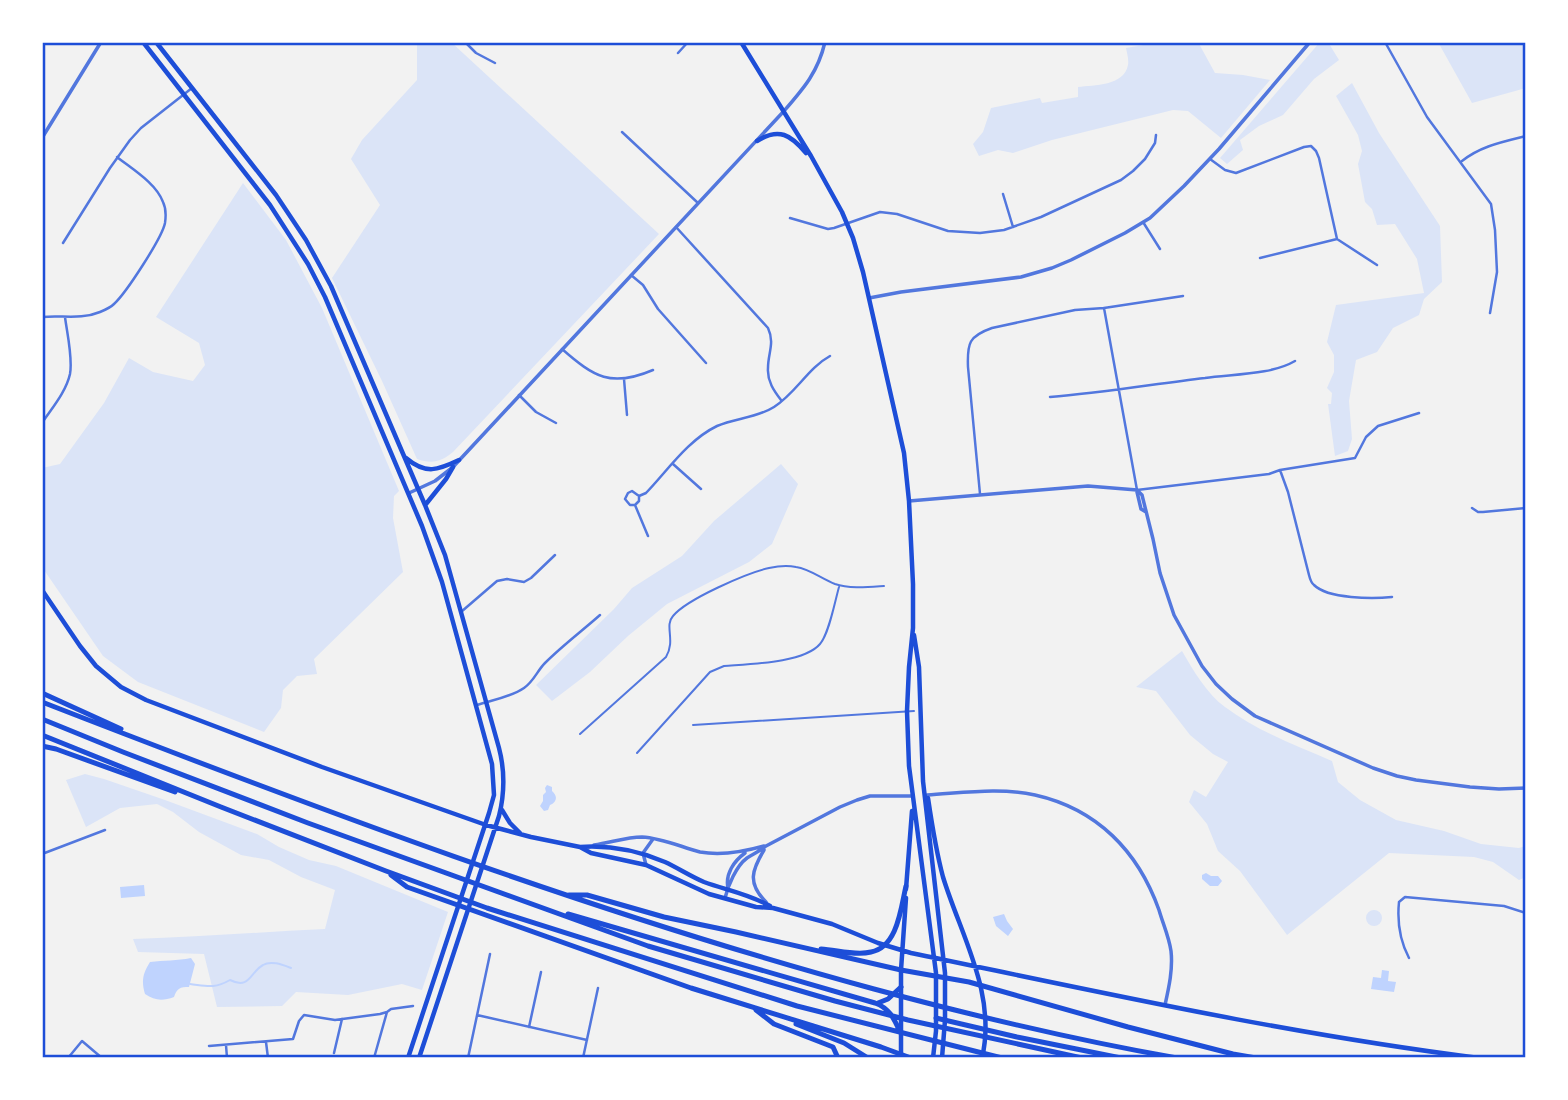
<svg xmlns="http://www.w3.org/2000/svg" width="1568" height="1100" font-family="Arial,sans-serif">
<rect width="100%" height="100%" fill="#f2f2f2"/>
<path fill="#dbe4f7" d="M415 42H451L659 234 453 452C441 462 432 464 417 459L382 381 332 278 380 205 351 159 362 140 417 80V44Z
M1161 42H1198L1215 73 1243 75 1270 80 1221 138 1188 111 1173 110 1052 140 1013 153 998 150 979 156 973 144 983 132 991 108 1040 98 1042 103 1078 97V87C1094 85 1124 86 1128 65 1129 60 1127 53 1126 48Z
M1320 42H1328L1339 60 1314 79 1283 115 1259 126 1240 140 1243 150 1227 164 1220 158Z
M1438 42H1526V88L1472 103Z
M1352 83 1379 133 1440 226 1442 282 1424 299 1419 315 1393 328 1377 352 1356 360 1349 401 1352 439 1348 451 1335 456 1328 404H1331L1332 393 1327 388 1334 372V355L1327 342 1336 305 1424 293 1417 259 1395 224 1377 225 1372 209 1365 202 1358 164 1362 151 1358 135 1336 96Z
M243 183 286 240 322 308 399 491 394 496 393 518 403 572 314 659 317 674 297 676 283 690 281 708 264 732 138 682 103 656 42 567V468L60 464 104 403 129 358 153 372 193 381 205 365 199 343 156 317Z
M781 464 798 484 772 544 749 562 667 604 628 636 590 672 552 701 536 685 614 609 632 588 682 556 714 521Z
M1182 651C1193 670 1207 694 1225 707 1257 731 1295 745 1332 761L1338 782 1360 800 1396 820 1444 831 1481 844 1519 848 1526 846V877L1519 880 1493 862 1474 857 1389 853 1287 935 1240 871 1218 851 1207 824 1189 802 1194 790 1206 797 1228 762 1213 754 1190 735 1156 691 1136 687Z
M85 774 104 779 165 800 257 834 279 847 309 860 336 866 448 912 422 990 402 984 348 995 296 992 282 1006 217 1007 204 954 138 952 133 939C197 937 261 932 325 929L335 890 301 877 269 860 241 855 199 832 173 812 157 804 120 808 86 827 66 780Z
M1366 918a8 8 0 1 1 16 0a8 8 0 1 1-16 0Z"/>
<path fill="#bfd3fe" d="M547 785 552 787V791C558 796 557 802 550 805L548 810 544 811 540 806 543 801V795L546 792 545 788Z
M1206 873 1211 876H1218L1222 881 1218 886H1210L1202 879V875Z
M144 885 145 896 121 898 120 887Z
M1004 914 1007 921 1013 929 1008 936 996 926 993 917Z
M191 958 195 964 189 987C180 987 177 988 174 997 163 1001 155 1001 145 994 141 981 143 973 150 962 164 960 177 961 191 958Z
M1382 970 1389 971 1388 981 1396 982 1394 992 1371 989 1373 977 1381 978Z"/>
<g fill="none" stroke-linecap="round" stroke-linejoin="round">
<path stroke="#bfd3fe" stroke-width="2" d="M190 984C207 986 214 989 230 980 250 990 250 972 263 965 271 960 283 965 291 968"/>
<path stroke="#5277de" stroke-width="2" d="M693 725 914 711
M580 734 666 657C676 640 664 626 673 616 687 599 747 573 769 568 778 566 787 565 796 567 810 569 822 579 835 584 849 589 869 587 884 586
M637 753 710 672 724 666C749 664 804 663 820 644 829 634 835 601 839 587"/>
<path stroke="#5277de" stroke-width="2.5" d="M465 42 476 53 495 63
M1385 42 1427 117 1491 204 1495 230 1497 272 1490 313
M678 53 688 42
M622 132 698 203
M1210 159 1225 170 1236 173 1304 147 1311 146 1316 151 1319 158 1337 239 1377 265
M1462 161C1481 146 1502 142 1526 136
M1003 194 1013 227
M790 218 828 229 834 228 880 212 897 214 948 231 980 233 1004 230 1041 217 1121 180 1133 171 1145 159 1155 143 1156 135
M1143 222 1160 249
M676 227 768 328C775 343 768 353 768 368 767 381 774 391 781 400
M63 243 110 168 130 140 141 128 192 88
M1260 258 1337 239
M631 275 643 285 658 309 706 363
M1104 308 1137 490 1269 474 1280 470 1355 458 1366 437 1378 426 1419 413
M42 317C62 315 81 320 100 312 105 310 110 308 114 304 126 293 162 238 165 223 166 216 166 208 163 202 156 183 132 169 117 157
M562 349C594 377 611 388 653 370
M624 379 627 415
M519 395 536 412 556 423
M1050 397C1102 393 1154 384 1205 378 1233 374 1271 375 1295 361
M42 423C52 408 66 392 70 374 73 358 67 333 65 317
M673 464 701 489
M1280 470 1288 492 1309 575C1310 579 1311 583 1314 585 1328 599 1373 599 1392 597
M980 494 968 367C967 343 969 336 992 328L1075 310 1104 308 1183 296
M639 496V501L635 505H630L625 499 628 493 632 491 639 496 646 493C668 470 688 440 717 426 735 418 757 418 774 407 796 393 808 368 830 356
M635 505 648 536
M1472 508 1478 512H1483L1526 508
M461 612 497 581 507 579 524 582 531 578 555 555
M477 705C492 700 511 697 524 688 534 681 537 671 545 663 563 645 582 631 600 615
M42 854 105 830
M1409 958C1400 941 1397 922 1399 902L1405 897 1504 906 1526 913
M477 1015 587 1040
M529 1027 541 972
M266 1042 268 1058
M226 1045 227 1058
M209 1046 293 1039 299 1021 304 1015 335 1020 380 1014 387 1012 391 1009 413 1006
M334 1053 342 1019
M68 1058 82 1041 102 1058
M374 1058 387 1012
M468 1058 490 954
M583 1058 598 988
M1525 1058 1526 1054"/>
<path stroke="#5277de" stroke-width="3.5" d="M42 138 101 42
M869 298 901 292 1021 277 1052 268 1071 260 1125 233 1150 218 1184 186 1219 149 1310 42
M1137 490 1142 495 1153 539 1160 573 1174 615 1202 666 1216 684 1232 699 1255 716 1373 768 1397 776 1416 780 1470 787 1499 789 1526 788
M1137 492 1141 509 1146 512
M409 493 435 481 453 467 784 111C804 88 818 72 825 42
M909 501 1088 486 1137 490
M927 795C962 793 1000 787 1035 795 1097 809 1138 851 1159 910 1163 924 1169 937 1171 951 1173 969 1169 987 1165 1005
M594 845C610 843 626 837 642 837 662 838 681 847 700 852 722 856 743 852 764 846
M764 850C752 870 747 883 766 902
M646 865 643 853 653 839
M728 888C725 874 734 861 745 853
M725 898C728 886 736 866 747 858 753 854 760 851 766 846L840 807 857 800 870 796H913"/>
<path stroke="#1d4ed8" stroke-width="4.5" d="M143 42 270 205 308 264 325 297 422 526 442 582 492 764 494 795 489 813 408 1058
M156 42 276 195 306 240 331 286 425 505 445 555 499 748C505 771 505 792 499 816L419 1058
M741 42 811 156 842 212 853 238 863 272 904 453 909 501 913 584V628L909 667 907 711 909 766 936 973V1031L933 1058
M757 141C779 127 791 135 806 153
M406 458C426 475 438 470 459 460
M426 504 446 479 453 467
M42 590 80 646 96 666 121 687 146 700 322 767 486 825 531 837 580 847 591 853 646 865 709 894 756 907 773 908 832 924 878 943 911 953C1100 992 1288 1034 1479 1058
M914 635 919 667 923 781 945 973V1020L942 1058
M928 798C932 825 936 851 943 877 961 936 997 994 982 1058
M502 810 510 823 520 833
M580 847C609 845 639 851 665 862 678 868 690 876 704 882 726 890 749 894 770 906
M906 889 912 811
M901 1058V970L906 898"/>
<path stroke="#1d4ed8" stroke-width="5" d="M42 693 121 729
M42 702C315 808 590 912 874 989 974 1016 1075 1040 1177 1058
M42 719 123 752 308 823 648 946 835 1001 908 1020 1082 1058
M42 735 221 807 386 871 487 908 797 1006 1002 1058
M42 746 56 749 175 792
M391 875 407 887 691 988 881 1047 911 1058
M569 895H587L664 917 736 932 901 970 969 982 1128 1027 1233 1054 1256 1058
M568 914 875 1003C889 1008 894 1018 900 1032
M821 949C837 950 856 956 871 952 898 947 901 907 906 886
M878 1003 888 999 901 987
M756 1010 774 1024 833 1047 838 1058
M936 1018 1017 1037 1121 1058
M796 1024 844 1043 868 1058"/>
</g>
<rect width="1568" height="1100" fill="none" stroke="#ffffff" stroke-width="88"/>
<rect x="44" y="44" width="1480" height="1012" fill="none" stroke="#1d4ed8" stroke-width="2.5"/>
</svg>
